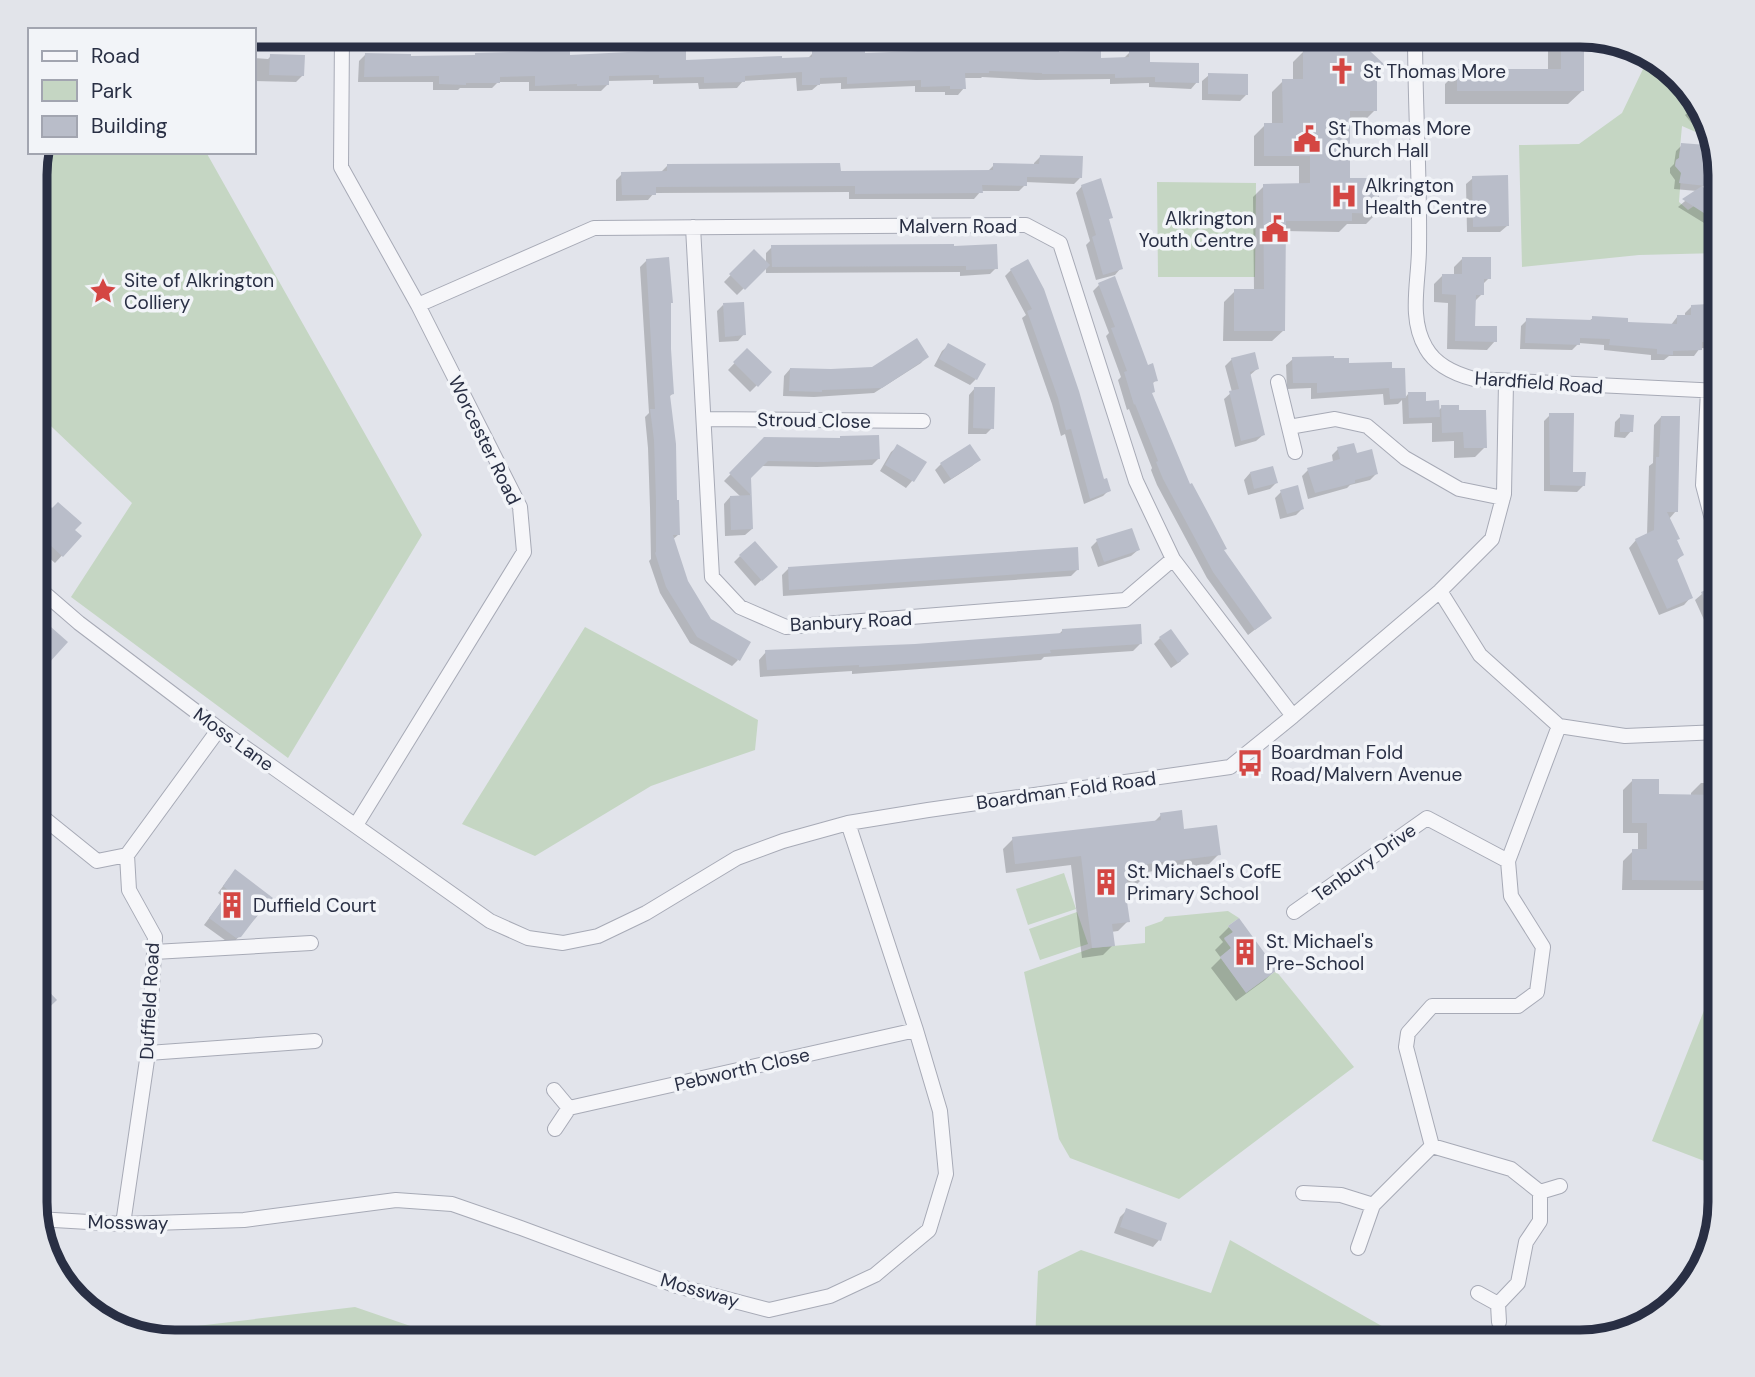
<svg xmlns="http://www.w3.org/2000/svg" width="1755" height="1377" font-family="'DM Sans',sans-serif">
<rect width="100%" height="100%" fill="#e2e4eb"/>
<path fill="#c5d6c3" d="M1643 52 1672 70 1697 102 1691 108 1710 131 1705 136 1682 126 1679 158 1676 160 1675 166 1686 170 1681 175 1679 202 1688 210 1694 206 1710 216 1708 224 1715 225 1720 220V253L1639 255 1522 267 1519 145 1579 144 1622 113 1643 69Z
M39 152H206L422 535 288 758 71 597 132 503 35 411V166Z
M1157 182 1256 183 1255 277H1158Z
M585 627 758 720 755 750 679 776 651 786 535 856 462 824Z
M1064 873 1076 909 1028 925 1016 889Z
M1228 911 1239 918 1228 926 1233 932 1224 939 1231 948 1220 957 1246 992 1276 971 1354 1067 1179 1199 1070 1158 1059 1139 1024 972 1092 948 1145 943V927L1162 921 1165 917Z
M1077 912 1088 944 1040 960 1029 929Z
M1709 998 1720 1002V1167L1652 1141Z
M1230 1240 1410 1342H1035L1038 1271 1081 1250 1211 1293Z
M355 1307 457 1342H178L180 1328Z"/>
<path fill="#0003" d="M1548 35H1582V91L1568 104H1445V84L1458 71H1548Z
M1304 51 1375 76V110L1364 121H1348V179L1377 213 1366 224H1347L1339 232 1284 231V330L1272 341H1223L1224 302 1235 291H1254L1253 197 1264 186 1299 185V166H1254V136L1265 125H1272V92L1283 81H1293V62Z
M1130 52 1148 64 1197 82 1191 89 1149 87V83L1110 84V79L1036 80 982 77 981 78H964V88L958 95H945V92H915V86L841 89V83L819 84 812 90 797 91 796 78 743 81 737 88 699 89 698 83 653 84V80L608 81V84L601 91H529V82H498L492 88H460L458 90H433V82H358L359 61 365 55 409 58 569 57 684 62 807 59 813 53 863 55 1058 54 1099 60 1123 59Z
M271 56 303 75 296 82 254 81V58L268 59Z
M1209 75 1246 95 1240 101 1202 100V81Z
M1698 104 1706 114 1710 131 1703 137 1685 115Z
M1682 145 1704 185 1701 188 1720 204V221L1715 220 1709 226 1678 207 1697 191 1674 189 1675 180 1670 173V168L1674 164 1676 151Z
M1040 157 1080 178 1074 184 1025 182V185L1019 191H981L974 199H849V192L654 193 648 200 616 201V180L622 174 661 172 667 166 839 173 987 172 994 165 1034 166V163Z
M1473 178 1507 226 1500 232H1467L1466 184Z
M1082 186 1111 217 1107 221 1121 268 1115 275 1096 280 1086 245 1090 241 1076 193Z
M772 247 952 248 996 268 990 274 960 276V272L766 273V266L737 295 724 282 754 251 766 263V253Z
M1463 258 1489 278 1482 285V294L1474 302V328L1495 341 1487 350 1447 349 1448 303 1434 302V284L1443 275 1454 276V267Z
M647 260 669 349 672 394 669 397 678 535 672 540 687 582 710 621 738 660 732 666 690 643 660 593 649 561 651 559 650 508 648 448 645 417 649 413 640 267Z
M1027 262 1103 481 1109 490 1103 496 1084 504 1065 434 1061 436 1052 404 1022 318 1026 315 1005 276 1011 270Z
M1099 285 1156 380 1151 385V394L1189 487 1223 551 1270 618 1248 635 1207 578 1157 485 1151 470 1152 468 1129 409 1127 410 1118 380 1121 377 1106 336 1109 333 1093 291Z
M723 305 744 334 738 341 719 342 717 311Z
M1692 306 1708 314H1720V349L1700 348 1694 356H1669L1664 360H1651V355L1604 350V345L1579 343 1572 350 1520 349 1521 326 1527 320 1589 321 1593 318 1626 323 1671 325 1677 317H1685V313Z
M949 345 976 379 970 385 934 366 942 351Z
M747 350 770 372 750 392 728 370Z
M927 356 921 363 874 393 814 397 783 396 784 376 790 369H873Z
M1232 359 1257 369 1249 376 1263 435 1256 441 1235 447 1224 399 1232 392 1225 366Z
M1293 359 1347 365 1390 364 1405 398 1408 394 1438 411 1442 407 1457 412 1485 447 1475 457 1454 458V441L1432 442V423L1403 424 1402 400 1398 404 1384 405 1383 394 1311 399V388L1287 389 1286 365Z
M975 388 992 428 986 434H968L969 395Z
M1550 415 1571 473 1584 485 1577 492 1544 491V421Z
M1621 416 1631 431 1625 438 1614 437 1615 422Z
M1661 417 1676 511 1669 519 1682 555 1676 561 1691 597 1684 605 1659 615 1629 548 1636 540 1647 535 1649 466 1653 463 1654 425Z
M765 439 879 458 872 465 817 467 760 466 750 477 752 529 745 535 725 536 724 504 730 497H741L724 481Z
M898 446 924 462 912 481 906 488 880 471 891 452Z
M1338 449 1356 455 1376 474 1370 480 1350 485 1347 488 1308 499 1302 476 1308 470 1333 462 1332 455Z
M978 460 972 466 944 484 935 470 941 464Z
M1250 473 1276 483 1270 489 1248 495 1244 480Z
M1281 492 1302 509 1296 515 1280 519 1275 498Z
M35 505 80 536 55 563 35 546Z
M1097 541 1138 550 1131 556 1098 567 1091 547Z
M740 556 769 573 755 586 734 562Z
M788 569H1078L1071 576 783 596 782 575Z
M1717 587 1720 616 1705 622 1695 600 1702 594Z
M35 613 65 642 41 669 35 664Z
M1062 631 1140 644 1133 651 1044 657 1041 660 852 674V671L760 677 759 660 766 652 915 645 1059 634Z
M1160 638 1181 661 1171 668 1154 644Z
M1633 780 1657 796H1691V793L1701 783H1720V833H1711V854H1720V890H1622L1623 861 1633 851H1638V833H1623V790Z
M1161 815 1219 854 1209 864 1147 872V874L1137 884 1126 885 1124 890 1128 921 1118 931 1111 932 1113 945 1103 955 1082 958 1071 865 1006 873 1003 849 1013 839 1153 823Z
M229 878 261 912 233 943H229L204 925 224 898 218 893Z
M1229 927 1275 970 1265 980 1236 1001 1211 968 1221 958 1215 950 1223 942 1219 937Z
M1127 1210 1159 1240 1153 1247 1114 1233 1120 1217Z"/>
<path fill="#b9bdc9" d="M1561 35 1584 36V91H1457V69H1561Z
M1356 38 1386 66 1377 76V111H1350V178H1379V214L1352 213V221H1286L1285 331H1234V289H1264L1263 184 1310 183V156H1264V123H1283L1282 79H1303V49H1345Z
M686 49V60L782 56V58L812 57V51L865 50V53L944 50V51L1059 49V52L1101 51V58L1129 57V50H1150V62L1199 63V83L1155 82V77L1115 78V74H1042V73L989 71V73H965L966 89H950V86L921 87V80L847 84V77L820 78V85H802V72L745 76V82L704 83V77L659 78V75L609 76V85L577 86V84L535 86V76L500 77V83H466V85L439 84V76L364 77 365 53 411 54V56L475 55V53L570 50V55Z
M270 54 305 55 304 76 269 75Z
M1208 73 1248 74V95L1208 94Z
M1681 143 1707 145 1706 186 1679 183 1681 173 1675 166 1676 160 1679 158Z
M1040 155 1083 156 1082 178 1027 177V186L982 185 983 193 855 194V186L656 187V195H622L621 172 667 171V164L840 163 841 171 993 170V163L1039 164Z
M1508 175 1509 226 1473 227 1472 176Z
M1101 178 1113 218 1109 219 1123 269 1103 275 1092 237 1096 235 1081 185Z
M1702 186 1717 201 1707 215 1682 199Z
M954 244V246L997 244 998 269 966 270V266L772 267 771 245Z
M754 249 770 265 745 290 729 274Z
M669 257 673 303H671V349L674 394 670 395 676 444 677 500H679L680 535H673L688 581 711 619 751 642 740 661 697 637 666 587 655 553 656 552V501L654 440 650 409H655L646 259Z
M1462 257H1491V279H1484V295H1476L1475 326H1497V342L1455 341 1456 295 1442 294V274H1462Z
M1028 259 1044 289 1079 391 1104 479 1107 478 1111 491 1090 499 1071 429 1066 430 1058 398 1027 311 1032 309 1010 269Z
M1115 276 1148 365 1153 363 1158 381 1153 382 1155 392 1152 393 1190 484 1192 483 1207 511 1227 549 1224 550 1272 618 1255 630 1213 572 1163 479 1156 462 1158 461 1135 404 1134 405 1124 372 1127 371 1111 328 1115 327 1098 283Z
M744 302 746 335 725 337 723 303Z
M1709 304 1710 312H1720V343L1702 342V350L1673 351V355L1657 354V349L1609 345 1610 339 1580 338V345L1525 343 1526 318 1592 320V316L1628 318V322L1677 324V315H1691V305Z
M917 338 929 357 882 388 822 390V392L789 391 790 368 831 369 872 367Z
M948 343 986 364 977 380 939 359Z
M747 348 772 372 758 387 733 362Z
M1255 352 1259 369 1250 372 1265 435 1241 441 1229 391 1239 389 1231 358Z
M1334 356V358H1349V363L1392 362V368H1405L1406 398 1390 399 1389 388 1317 393V383H1293L1292 357Z
M974 387H995L994 429 973 428Z
M1408 392H1426V401L1439 400 1440 417 1409 418Z
M1441 405H1459V410H1486L1487 448H1464L1463 432 1442 433Z
M1549 413H1574L1573 472H1586L1585 486 1550 485Z
M1620 414 1634 415 1633 432H1620Z
M1661 416H1680L1678 512H1667L1680 539 1677 540 1684 555 1677 559 1693 598 1667 609 1635 539 1654 530 1656 457H1659Z
M879 435 880 459 824 462 768 461 751 478 753 529 731 530 730 496 751 495 729 473 764 437 840 438V436Z
M1354 443 1357 453 1372 449 1378 474 1355 480V483L1315 493 1307 468 1340 459 1337 447Z
M897 444 927 462 914 482 885 465Z
M970 444 981 460 951 479 940 463Z
M1273 466 1278 483 1254 489 1250 472Z
M1298 485 1304 509 1287 514 1280 490Z
M35 502 43 509 47 504 52 508 58 502 82 523 75 530 82 536 63 557 35 531Z
M1132 528 1140 550 1104 562 1096 539Z
M755 541 778 567 762 581 739 555Z
M1078 547 1079 570 789 590 788 567Z
M1720 584V638L1701 592Z
M35 613 68 642 48 664 39 656H35Z
M1141 624 1142 644 1050 650 1051 653 965 660 859 667V665L767 670 765 650 915 644 1062 633V629Z
M1171 629 1189 654 1178 663 1159 637Z
M1632 779H1659V794L1720 795V824H1713V852H1720V881L1632 880V849H1647V823H1632Z
M1182 810 1184 829 1217 825 1221 855 1147 864 1149 874 1127 877 1128 888H1125L1130 922 1112 924 1115 946 1092 948 1081 856 1015 864 1012 837 1161 820 1160 813Z
M235 869 273 898 262 913 260 912 241 937 236 938 209 918 229 891 223 886Z
M1239 918 1277 970 1246 993 1220 957 1231 948 1224 938 1233 932 1228 926Z
M35 977 57 1000 35 1021Z
M1126 1208 1167 1223 1161 1241 1120 1227Z"/>
<g fill="none" stroke-linecap="round" stroke-linejoin="round">
<defs>
<path id="street" d="M342 35 341 167 418 305 520 507 524 552 356 825
M1415 35C1415 106 1420 177 1419 248 1419 281 1408 318 1426 348 1436 366 1455 374 1474 379L1720 391
M693 227 712 577 740 607 786 627 1125 600 1173 559
M418 305 594 228 1026 225 1060 243 1136 481 1173 559 1293 716
M1278 382 1295 452
M1708 391 1703 485 1718 542
M705 419 923 421
M1289 427 1335 419 1367 426 1405 458 1459 489 1503 498
M35 585 79 623 219 729 490 921 528 938 563 943 598 936 646 913 737 858 783 841 848 823 928 810 1230 767 1293 716 1440 591 1492 539 1504 494 1506 382
M1440 591 1480 655 1559 726 1625 736 1720 732
M35 811 97 861 127 855
M1294 912 1427 818 1508 861
M154 952 311 943
M148 1053 315 1041
M554 1090 569 1108 916 1030
M555 1129 569 1108
M1432 1146 1511 1169 1540 1192V1221L1526 1242 1518 1283 1498 1304
M1540 1192 1560 1186
M1303 1193 1341 1195 1373 1205
M37 1219 123 1224 244 1220 396 1200 452 1204 521 1228 677 1286 769 1310 830 1296 875 1275 929 1230 946 1174 940 1111 916 1030 848 823
M123 1224 148 1053 155 937 129 890 127 855 219 729
M1358 1248 1373 1205 1432 1146 1406 1047 1408 1033 1432 1006H1518L1537 992 1543 947 1511 896 1508 861 1559 726
M1478 1293 1498 1304 1499 1322"/>
</defs>
<use href="#street" stroke="#a7aab6" stroke-width="16"/>
<use href="#street" stroke="#f6f6f9" stroke-width="14"/>
</g>
<defs>
<symbol id="church-bare" viewBox="-9 -9 18 18"><path d="M-1.2-6h2.4v3.5h3.3v2.4h-3.3V6h-2.4V-.1h-3.3v-2.4h3.3Z" fill="#d44643" stroke="#f2f4f8" stroke-width="2.5" paint-order="stroke"/></symbol>
<symbol id="civic-bare" viewBox="-9 -9 18 18"><path d="M-.6-6.5H3V-4.5H.6V-3L4-1V1h2V6H-6V1h2V-1L-.6-3ZM-1.2 2.5V6h2.4V2.5Z" fill="#d44643" stroke="#f2f4f8" stroke-width="2.5" paint-order="stroke"/></symbol>
<symbol id="hospital-bare" viewBox="-9 -9 18 18"><path d="M-5-5h3v3.5h4V-5h3V5h-3V1.5h-4V5h-3Z" fill="#d44643" stroke="#f2f4f8" stroke-width="2.5" paint-order="stroke"/></symbol>
<symbol id="sight-bare" viewBox="-9 -9 18 18"><path d="M0-6L1.8-2.2L6-1.7L2.9 1.2L3.7 5.4L0 3.3L-3.7 5.4L-2.9 1.2L-6-1.7L-1.8-2.2Z" fill="#d44643" stroke="#f2f4f8" stroke-width="2.5" paint-order="stroke"/></symbol>
<symbol id="bus-bare" viewBox="-9 -9 18 18"><path d="M-5-6H5V4H4V6H2V4H-2V6H-4V4H-5ZM-3.5-4V0h7V-4ZM-3.5 1.2v1.5H-2V1.2ZM2 1.2v1.5H3.5V1.2Z" fill="#d44643" stroke="#f2f4f8" stroke-width="2.5" paint-order="stroke"/></symbol>
<symbol id="building-bare" viewBox="-9 -9 18 18"><path d="M-4-6H4V6H1V3H-1V6H-4ZM-2.5-4.3h1.7v1.8h-1.7ZM.8-4.3h1.7v1.8H.8ZM-2.5-1h1.7V.8h-1.7ZM.8-1h1.7V.8H.8Z" fill="#d44643" stroke="#f2f4f8" stroke-width="2.5" paint-order="stroke"/></symbol>
</defs>
<g fill-rule="evenodd">
<use href="#church-bare" x="1323" y="52" width="38" height="38"/>
<use href="#civic-bare" x="1288" y="120" width="38" height="38"/>
<use href="#hospital-bare" x="1325" y="177" width="38" height="38"/>
<use href="#civic-bare" x="1256" y="210" width="38" height="38"/>
<use href="#sight-bare" x="84" y="272" width="38" height="38"/>
<use href="#bus-bare" x="1231" y="744" width="38" height="38"/>
<use href="#building-bare" x="1087" y="863" width="38" height="38"/>
<use href="#building-bare" x="213" y="886" width="38" height="38"/>
<use href="#building-bare" x="1226" y="933" width="38" height="38"/>
</g>
<g text-anchor="middle" stroke-width="7" stroke-linejoin="round" paint-order="stroke">
<g font-size="19" fill="#292f44" stroke="#f2f4f8" text-anchor="start">
<text x="1363" y="78">St Thomas More</text>
<text x="1328" y="135">St Thomas More<tspan x="1328" dy="22">Church Hall</tspan></text>
<text x="1365" y="192">Alkrington<tspan x="1365" dy="22">Health Centre</tspan></text>
<text x="1254" y="225" text-anchor="end">Alkrington<tspan x="1254" dy="22">Youth Centre</tspan></text>
<text x="124" y="287">Site of Alkrington<tspan x="124" dy="22">Colliery</tspan></text>
<text x="1271" y="759">Boardman Fold<tspan x="1271" dy="22">Road/Malvern Avenue</tspan></text>
<text x="1127" y="878">St. Michael's CofE<tspan x="1127" dy="22">Primary School</tspan></text>
<text x="253" y="912">Duffield Court</text>
<text x="1266" y="948">St. Michael's<tspan x="1266" dy="22">Pre-School</tspan></text>
</g>
<g font-size="19" fill="#292f44" stroke="#f2f4f8">
<text x="958" y="233">Malvern Road</text>
<text transform="translate(1539 382) rotate(4)" y="7">Hardfield Road</text>
<text transform="translate(814 420) rotate(1)" y="7">Stroud Close</text>
<text transform="translate(485 440) rotate(64)" y="7">Worcester Road</text>
<text transform="translate(851 621) rotate(-3)" y="7">Banbury Road</text>
<text transform="translate(234 739) rotate(36)" y="7">Moss Lane</text>
<text transform="translate(1066 790) rotate(-8)" y="7">Boardman Fold Road</text>
<text transform="translate(1364 862) rotate(-35)" y="7">Tenbury Drive</text>
<text transform="translate(149 1001) rotate(-87)" y="7">Duffield Road</text>
<text transform="translate(742 1069) rotate(-13)" y="7">Pebworth Close</text>
<text transform="translate(128 1222) rotate(1)" y="7">Mossway</text>
<text transform="translate(700 1290) rotate(16)" y="7">Mossway</text>
</g>
</g>
<path d="M0 0H1755V1377H0ZM175 47H1580A128 128 0 0 1 1708 175V1202A128 128 0 0 1 1580 1330H175A128 128 0 0 1 47 1202V175A128 128 0 0 1 175 47Z" fill="#e2e4ea" fill-rule="evenodd"/>
<path fill="none" stroke="#292f44" stroke-width="9" d="M175 47H1580A128 128 0 0 1 1708 175V1202A128 128 0 0 1 1580 1330H175A128 128 0 0 1 47 1202V175A128 128 0 0 1 175 47Z"/>
<rect x="28" y="28" width="228" height="126" fill="#f2f4f8" stroke="#a2a5b0" stroke-width="2"/>
<rect x="42" y="51" width="35" height="10" fill="#f6f6f9" stroke="#a2a5b0" stroke-width="2"/>
<text x="91" y="63" font-size="21" fill="#292f44">Road</text>
<rect x="42" y="80" width="35" height="21" fill="#c5d6c3" stroke="#a2a5b0" stroke-width="2"/>
<text x="91" y="98" font-size="21" fill="#292f44">Park</text>
<rect x="42" y="116" width="35" height="21" fill="#b9bdc9" stroke="#a2a5b0" stroke-width="2"/>
<text x="91" y="133" font-size="21" fill="#292f44">Building</text>
</svg>
